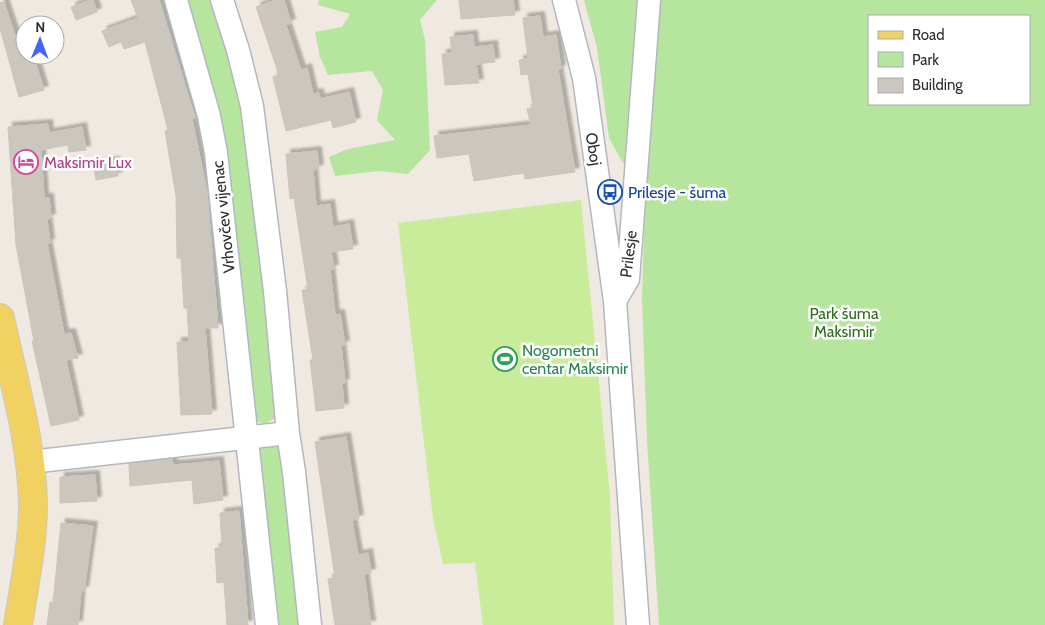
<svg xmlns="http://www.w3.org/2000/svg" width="1045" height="625" font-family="Cabin,sans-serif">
<defs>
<filter id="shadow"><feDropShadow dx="4.5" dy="-4.5" stdDeviation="1" flood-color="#0004"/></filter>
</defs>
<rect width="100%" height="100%" fill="#efe9e1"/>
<path fill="#b6e59e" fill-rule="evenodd" d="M184 0H216L253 159 276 418 264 424 253 420Z
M319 0H437L420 20 425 39 430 150 408 174 379 171 335 176 329 157 348 149 395 140 377 120 383 90 372 71 328 75 320 57 315 32 342 27 350 14 318 5Z
M584 0H1045V625H659L647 440 642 298 645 202 609 138 597 48ZM869 16H1029V104H869Z
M277 443 282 448 304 625H273L256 449 261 444Z"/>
<path fill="#c9ec9a" d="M581 200 610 496 614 625H483L475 563 443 564 433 519 398 223Z"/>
<path fill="#cbc7bf" stroke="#cbc5ba" filter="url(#shadow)" d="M90 0H93L97 12 76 20 71 7Z
M131 0H159L195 118 192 119 207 192 218 328H205L212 414 181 415 177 342H189L187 308H184L181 258H177L176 196 165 131 168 130 145 42 124 49 121 42 109 47 102 31 138 18Z
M276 0H284L291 23 286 25 301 70 307 68 313 94 319 93 320 99 349 92 356 122 333 128 331 120 286 131 273 77 279 75 256 7Z
M459 0H513L515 15 461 19Z
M4 2 20 50 25 48V55H33L44 90 19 97 0 28V3Z
M540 16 543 37 556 35 561 69 558 70 575 172 525 179 524 173 474 181 469 154 437 158 434 136 531 125 527 109 533 107 528 74 521 75 519 60 528 59 523 18Z
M473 35 474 47 493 45 495 62 476 64 479 83 445 85 442 54 452 53 450 37Z
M48 124 49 133 82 127 86 150 69 152 68 145 41 150 44 198H49L51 218 47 219 50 243H47L64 334 71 333 78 358 66 360 79 420 51 426 32 341H34L16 245 8 127Z
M317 151 319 169 313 170 316 206 330 204 333 227 349 224 353 249 331 252 334 269H330L335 315 340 314 345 345H341L345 383H342L344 408 316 411 310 360H313L302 290H308L294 198 290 199 286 154Z
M115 161 118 176 96 180 93 164Z
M346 437 359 519 352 520 358 555 368 553 371 573 364 574 371 625H335L328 579 335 578 315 442Z
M172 459 173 465 219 461 223 500 194 504 192 480 130 486 129 464Z
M95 475 97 501 60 503V477Z
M239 511 248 625H227L224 582 217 583 215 548H222L220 513Z
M61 523 93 526 84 591 81 590 78 625H47L50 602 53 603Z"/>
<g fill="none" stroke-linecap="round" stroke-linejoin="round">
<defs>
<path id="minor" d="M176 0 209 116 216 153 267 625
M222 0 238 50 252 106 275 291 288 433 294 472 310 625
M564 0 584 78 615 301 638 625
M615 301 628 279 649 0
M30 462 288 433"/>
<path id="major" d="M0 318C13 379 32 442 33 504 33 545 24 585 18 625"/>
</defs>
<use href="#minor" stroke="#b4b7c1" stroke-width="25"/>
<use href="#major" stroke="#c9c9c9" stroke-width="30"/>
<use href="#minor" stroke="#fff" stroke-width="22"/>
<use href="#major" stroke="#f2d163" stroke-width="28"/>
</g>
<defs>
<symbol id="hotel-ring" viewBox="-11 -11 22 22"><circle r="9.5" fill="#fff" stroke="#d1479c" stroke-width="1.5"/><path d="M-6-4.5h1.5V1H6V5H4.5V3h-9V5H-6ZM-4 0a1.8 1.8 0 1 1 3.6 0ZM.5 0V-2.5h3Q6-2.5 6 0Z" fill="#d1479c"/></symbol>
<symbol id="bus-ring" viewBox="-11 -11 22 22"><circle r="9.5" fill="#fff" stroke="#1a4fb4" stroke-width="1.5"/><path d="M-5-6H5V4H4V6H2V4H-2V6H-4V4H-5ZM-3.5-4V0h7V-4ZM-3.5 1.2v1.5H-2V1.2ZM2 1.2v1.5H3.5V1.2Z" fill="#1a4fb4"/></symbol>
<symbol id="stadium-ring" viewBox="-11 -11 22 22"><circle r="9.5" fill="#fff" stroke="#2e9e5b" stroke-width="1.5"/><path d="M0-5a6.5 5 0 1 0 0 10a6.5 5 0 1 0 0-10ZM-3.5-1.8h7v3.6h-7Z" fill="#2e9e5b"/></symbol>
</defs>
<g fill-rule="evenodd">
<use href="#hotel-ring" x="12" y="148" width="28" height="28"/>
<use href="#bus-ring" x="596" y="178" width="28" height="28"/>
<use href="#stadium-ring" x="491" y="345" width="28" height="28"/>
</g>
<g text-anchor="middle" stroke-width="5" stroke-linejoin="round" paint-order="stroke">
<g font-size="16" fill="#2e2e2e" stroke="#fff">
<text transform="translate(594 149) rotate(81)" y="6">Oboj</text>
<text transform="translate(223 217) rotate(-96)" y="6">Vrhovčev vijenac</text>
<text transform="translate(628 254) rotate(-83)" y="6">Prilesje</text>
</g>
<g font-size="16" fill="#b23c85" stroke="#fff" text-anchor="start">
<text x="44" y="168">Maksimir Lux</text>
</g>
<g font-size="16" fill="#164399" stroke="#fff" text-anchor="start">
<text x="628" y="198">Prilesje - šuma</text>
</g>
<g font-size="16" fill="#2c6e1b" stroke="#fff">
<text x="844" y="319">Park šuma<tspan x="844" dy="18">Maksimir</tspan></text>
</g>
<g font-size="16" fill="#27864d" stroke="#fff" text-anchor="start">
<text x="522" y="356">Nogometni<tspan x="522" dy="18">centar Maksimir</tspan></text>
</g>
</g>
<rect x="868" y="15" width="162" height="90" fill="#ffffff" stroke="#ababab"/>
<rect x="878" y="31" width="25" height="8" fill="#f2d163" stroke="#ababab"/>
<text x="912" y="40" font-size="15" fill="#2e2e2e">Road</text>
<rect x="878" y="52" width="25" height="15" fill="#b6e59e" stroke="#ababab"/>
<text x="912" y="65" font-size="15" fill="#2e2e2e">Park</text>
<rect x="878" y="78" width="25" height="15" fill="#cbc7bf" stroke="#ababab"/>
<text x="912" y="90" font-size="15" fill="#2e2e2e">Building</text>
<g transform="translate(40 40) rotate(1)"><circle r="24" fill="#ffffff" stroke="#ababab"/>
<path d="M0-4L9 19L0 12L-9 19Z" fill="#4264fb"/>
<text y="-8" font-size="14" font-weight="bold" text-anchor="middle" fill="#2e2e2e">N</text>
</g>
</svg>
